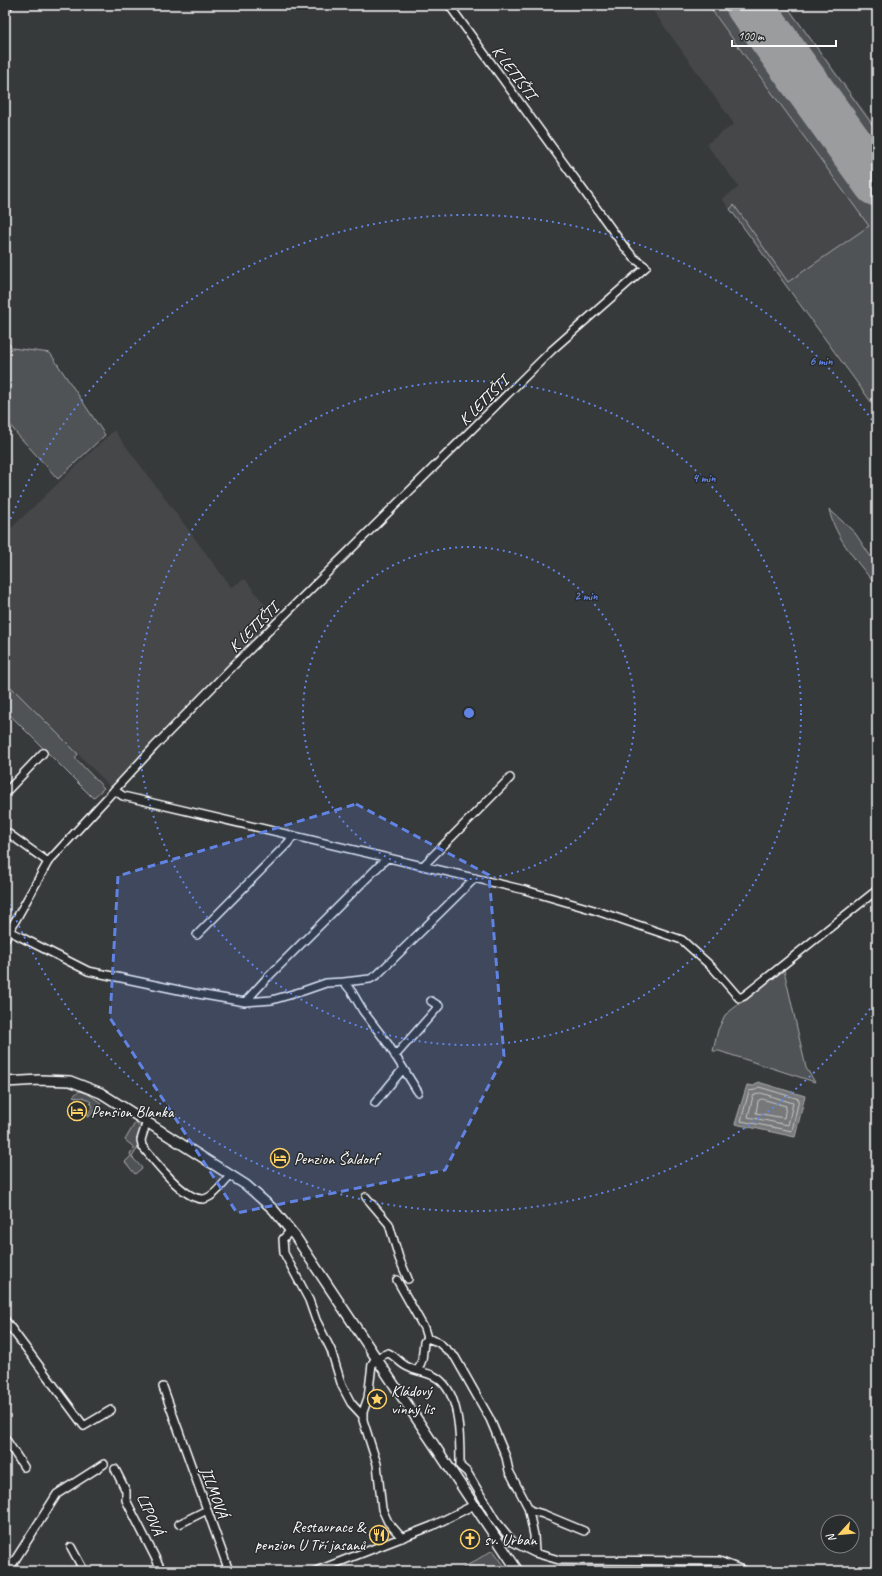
<svg xmlns="http://www.w3.org/2000/svg" width="882" height="1576" font-family="Caveat,sans-serif">
<rect width="100%" height="100%" fill="#373a3b"/>
<filter id="ink" filterUnits="userSpaceOnUse"><feTurbulence type="fractalNoise" baseFrequency=".025" numOctaves="2"/><feDisplacementMap in="SourceGraphic" scale="8" xChannelSelector="R" yChannelSelector="G"/><feConvolveMatrix kernelMatrix="1 2 1 2 8 2 1 2 1" color-interpolation-filters="sRGB"/></filter>
<g filter="url(#ink)">
<path fill="#444748" d="M649 5H787L877 128V407L722 199 739 187 706 144 734 124Z
M114 430 231 587 245 579 276 619 111 787 5 681V534Z"/>
<path fill="#505354" stroke="#a8a9aa" d="M708 5H786L877 131V410L730 209 734 205 788 282 869 226Z
M5 338 12 348 50 353 105 435 58 479 17 434 5 418Z
M829 509 855 533 877 566V587C859 563 835 539 829 509Z
M5 681 78 754 75 758 104 788 93 798 5 710Z
M805 952 784 970 806 1068 815 1082 719 1051H713L718 1030 725 1015Z
M79 1091H84L101 1103 88 1118V1114L93 1106 90 1103 91 1102 83 1097 79 1098 73 1096Z
M135 1123 144 1129 139 1142 156 1166 141 1152 142 1151H140L137 1149 132 1157 142 1168 135 1174 125 1162 131 1156 130 1153 135 1148 125 1140Z
M493 1550 508 1571H458Z"/>
<path fill="#767879" stroke="#adaeaf" d="M758 1082 805 1096 795 1137 735 1124 747 1085 754 1086Z"/>
<g fill="none" stroke-linecap="round" stroke-linejoin="round">
<path stroke="#c8c9c9" stroke-width="1" d="M759 1087 799 1099 792 1131 741 1121 749 1091 755 1090Z
M761 1093 793 1103 788 1125 748 1117 753 1096Z
M762 1099 786 1106 784 1118 756 1113 758 1101Z"/>
<path stroke="#9b9c9d" stroke-width="47" d="M749 5 877 183"/>
<defs>
<path id="minor" d="M114 790 123 796 525 890 594 910 682 940 714 969 739 998 744 996 877 890
M5 793 43 753
M5 831 48 862
M423 866 510 778
M5 929 88 971 198 994 245 1002 272 1000 303 991 326 983 344 982 352 992 363 1011 388 1044 418 1092
M197 935 288 843 293 836
M5 939 48 862 154 747 237 662 552 350 646 267 634 258 623 245 449 5
M344 982 370 979 377 975 475 878
M245 1002 267 978 387 858
M395 1056 439 1006 431 1001
M375 1103 403 1069
M147 1121 141 1140 142 1146C153 1159 188 1206 207 1198 217 1194 224 1182 231 1175
M366 1197 389 1224 399 1258 408 1279
M291 1230 283 1239 284 1253 309 1300 316 1320 331 1350 342 1386 351 1403 363 1416
M397 1280 424 1328 427 1338
M5 1320 84 1426 111 1410
M418 1370 422 1360 424 1342 427 1338 438 1342 455 1357 490 1419 506 1457 509 1471 528 1507 534 1535 535 1553
M163 1387 229 1571
M5 1438 24 1467
M115 1469 126 1491V1500L162 1571
M529 1510 543 1514 584 1531
M179 1524 207 1510
M402 1538 388 1522 382 1509 377 1464 363 1420V1412L368 1398 372 1364 376 1358 388 1353C396 1356 400 1364 408 1367 419 1373 432 1372 441 1381 461 1399 460 1442 460 1466L467 1472 496 1521 513 1542 535 1553 559 1560 719 1561 745 1571
M71 1547 84 1571
M8 1571 57 1494 104 1464
M316 1571 432 1526 474 1505"/>
<path id="major" d="M5 8 8 5
M5 1082 40 1080 70 1081 101 1093 246 1185 273 1209 295 1236 518 1571"/>
</defs>
<use href="#minor" stroke="#fff" stroke-width="10"/>
<use href="#major" stroke="#fff" stroke-width="12"/>
<use href="#minor" stroke="#2a2d2e" stroke-width="7"/>
<use href="#major" stroke="#2a2d2e" stroke-width="9"/>
</g>
</g>
<path fill="#6183e4" fill-opacity="0.2" stroke="#6183e4" stroke-width="3" stroke-dasharray="8 5" stroke-linejoin="round" d="M356 804 489 875 504 1056 445 1170 237 1213 110 1018 118 876Z"/>
<g fill="none" stroke="#6183e4" stroke-width="2" stroke-dasharray="2 4">
<circle cx="469" cy="713" r="166"/>
<circle cx="469" cy="713" r="332"/>
<path d="M877 999A498 498 0 0 1 6 896M6 530A498 498 0 0 1 877 427"/>
</g>
<defs>
<symbol id="hotel-ring" viewBox="-11 -11 22 22"><circle r="9.5" fill="#2a2d2e" stroke="#ffd166" stroke-width="1.5"/><path d="M-6-4.5h1.5V1H6V5H4.5V3h-9V5H-6ZM-4 0a1.8 1.8 0 1 1 3.6 0ZM.5 0V-2.5h3Q6-2.5 6 0Z" fill="#ffd166"/></symbol>
<symbol id="sight-ring" viewBox="-11 -11 22 22"><circle r="9.5" fill="#2a2d2e" stroke="#ffd166" stroke-width="1.5"/><path d="M0-6L1.8-2.2L6-1.7L2.9 1.2L3.7 5.4L0 3.3L-3.7 5.4L-2.9 1.2L-6-1.7L-1.8-2.2Z" fill="#ffd166"/></symbol>
<symbol id="restaurant-ring" viewBox="-11 -11 22 22"><circle r="9.5" fill="#2a2d2e" stroke="#ffd166" stroke-width="1.5"/><path d="M-5-6h1v4h1v-4h1v4h1v-4h1v5L-1.5 .5V6h-2V.5L-5-1ZM5-6V6H3V1.5H1.5Q1.5-4 5-6Z" fill="#ffd166"/></symbol>
<symbol id="church-ring" viewBox="-11 -11 22 22"><circle r="9.5" fill="#2a2d2e" stroke="#ffd166" stroke-width="1.5"/><path d="M-1.2-6h2.4v3.5h3.3v2.4h-3.3V6h-2.4V-.1h-3.3v-2.4h3.3Z" fill="#ffd166"/></symbol>
</defs>
<g fill-rule="evenodd">
<use href="#hotel-ring" x="66" y="1100" width="22" height="22"/>
<use href="#hotel-ring" x="269" y="1147" width="22" height="22"/>
<use href="#sight-ring" x="366" y="1388" width="22" height="22"/>
<use href="#restaurant-ring" x="368" y="1524" width="22" height="22"/>
<use href="#church-ring" x="459" y="1528" width="22" height="22"/>
</g>
<g text-anchor="middle" stroke-width="3" stroke-linejoin="round" paint-order="stroke">
<g font-size="16" fill="#fff" stroke="#2a2d2e">
<text transform="translate(515 72) rotate(53)" y="6">K LETIŠTI</text>
<text transform="translate(483 400) rotate(-45)" y="6">K LETIŠTI</text>
<text transform="translate(253 627) rotate(-45)" y="6">K LETIŠTI</text>
<text transform="translate(215 1492) rotate(70)" y="6">JILMOVÁ</text>
<text transform="translate(151 1514) rotate(66)" y="6">LIPOVÁ</text>
</g>
<g font-size="16" fill="#fff" stroke="#2a2d2e" text-anchor="start">
<text x="91" y="1117">Pension Blanka</text>
<text x="294" y="1164">Penzion Šaldorf</text>
<text x="391" y="1396">Kládový<tspan x="391" dy="18">vinný lis</tspan></text>
<text x="365" y="1532" text-anchor="end">Restaurace &amp;<tspan x="365" dy="18">penzion U Tří jasanů</tspan></text>
<text x="484" y="1545">sv. Urban</text>
</g>
</g>
<circle cx="469" cy="713" r="6" fill="#6183e4" stroke="#2a2d2e" stroke-width="2"/>
<g font-size="12" text-anchor="middle" font-weight="bold" fill="#6183e4" stroke="#2a2d2e" stroke-width="3" stroke-linejoin="round" paint-order="stroke">
<text x="821" y="365">6 min</text>
<text x="704" y="482">4 min</text>
<text x="586" y="600">2 min</text>
</g>
<rect width="882" height="1576" fill="none" stroke="#2a2d2e" stroke-width="20"/>
<rect x="10" y="10" width="862" height="1556" fill="none" stroke="#fff" stroke-width="1.5" filter="url(#ink)"/>
<g transform="translate(840 1534) rotate(243)"><circle r="19" fill="#2a2d2e" stroke="#7f8182"/>
<path d="M0-3L7 15L0 10L-7 15Z" fill="#ffd166"/>
<text y="-6" font-size="11" font-weight="bold" text-anchor="middle" fill="#ffffff">N</text>
</g>
<path d="M732 40v6h104v-6" fill="none" stroke="#ffffff" stroke-width="2"/>
<text x="738" y="40" font-size="12" fill="#ffffff" stroke="#2a2d2e" stroke-width="3" paint-order="stroke">100 m</text>
</svg>
